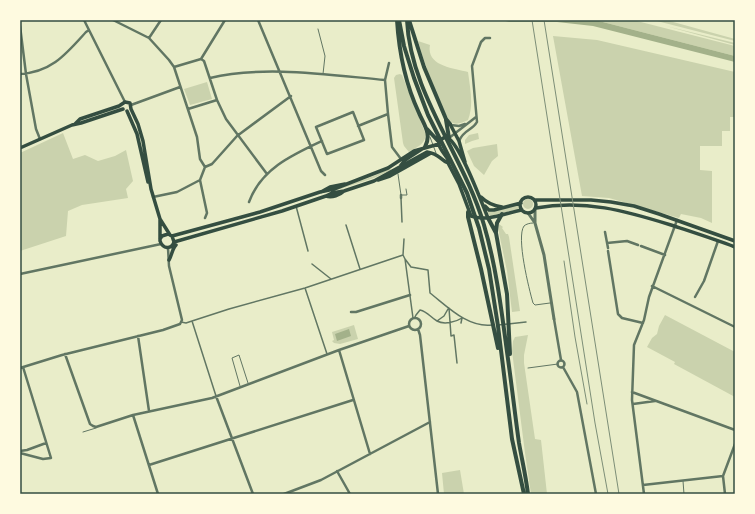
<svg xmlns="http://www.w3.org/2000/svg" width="755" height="514" font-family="'Nunito Sans',sans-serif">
<rect width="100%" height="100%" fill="#e9edc9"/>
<path fill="#cad2ad" d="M595 20H633L735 46V56Z
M653 20H666L735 39V41Z
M666 26 735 43V45Z
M553 36 597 40 735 72V117H730V131H722V146H700V170L712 171V223L701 218 681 214 679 218 609 198 582 196Z
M418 41 430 45C426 66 453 68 468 72 470 88 474 105 468 120 463 122 458 125 453 123 442 117 422 55 418 41Z
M400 74 402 75 426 135C424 145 417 147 409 152L404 146 403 143 394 78 396 75Z
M207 82 212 99 190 105 184 89Z
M63 133 73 159 85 155 98 161 115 156 126 150 133 181 126 189 128 198 82 205 68 211 66 236 20 251V153Z
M478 133 479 139 472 141 465 144V140L469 135Z
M497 144 498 156 492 161 484 175 474 166 467 151 473 148Z
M390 168 391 170 374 178 337 190 336 189 374 176Z
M523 204a5 5 0 1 1 10 0a5 5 0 1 1-10 0Z
M518 205 519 209 490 216 488 213V211Z
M499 224 503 227 502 228 506 234H508L509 237 520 311 512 312 507 271 499 233Z
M665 315 735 352V397L674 364 675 362 647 347 652 338 657 334 659 326Z
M354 325 358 339 340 344 334 343 332 341 334 340 332 332Z
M528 335 524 355V363L535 439 541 440 547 494H531L525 453 512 351 513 341 515 337Z
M460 470 464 494H444L442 473Z"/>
<path fill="#a3b18a" d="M502 20H595L735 56V62L593 26 557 22H509Z
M349 329 351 336 337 341 335 334Z"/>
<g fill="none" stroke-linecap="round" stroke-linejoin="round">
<path stroke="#617663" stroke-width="1" d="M318 29 325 56 323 74
M430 137 436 153
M398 174 401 195H407L406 189
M533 223C530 223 526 224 524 226 516 237 529 289 533 303L535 305 550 303
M528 368 558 364
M240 386 232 358 239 355 248 383
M83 432 96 428
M683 481 684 494"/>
<path stroke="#617663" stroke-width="1.5" d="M401 198 402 222
M296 206 308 251
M346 225 360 269
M403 255 405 259 413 318
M405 259 411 267 428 270 430 293C448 307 468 328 492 325
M312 264 331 279
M305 288 327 354
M449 308 451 336 454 335 457 363
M415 317 416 315 420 310C428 312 430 317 437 321 444 325 456 322 462 318
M192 321 229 309 305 288 403 255 404 239
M437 321 444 316 448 309
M181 322 186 323 192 321 216 396
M461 323 462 318
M498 325 526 322"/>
<path stroke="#617663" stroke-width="2.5" d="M84 20 125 102
M113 20 149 38 169 60 174 67 197 137 200 159 205 167 200 180 207 213 205 218
M258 20 321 171 325 175
M20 26 26 74 36 129 40 139
M149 38 161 20
M201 59 225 20
M389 63 385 80 388 114 392 147 401 159
M174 67 201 59 204 61 217 100 188 109
M20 74C52 72 66 54 86 32L89 30
M210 78C264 65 329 75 385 80
M217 100 226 119 267 174
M131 105 180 87
M353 112 364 140 327 154 316 127Z
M451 125 459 126 465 124
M358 126 388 114
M449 138 476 117
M459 141C464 129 472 131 477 122L472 66 481 42 485 38H490
M205 167 212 164 237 136 291 96
M153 197 177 192 200 180
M401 198V195
M249 202C261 169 292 155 322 141
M605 232 608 248
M607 243 627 241 638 245
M641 246 665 255
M608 251 618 314 622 318 643 323
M20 274 161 244
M652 286 735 327
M695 297 704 281 718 241
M351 312H356L410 295
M409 324a6 6 0 1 1 12 0a6 6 0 1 1-12 0Z
M554 319 561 360
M418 329 420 335 438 494
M138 336 149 411
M339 350 370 454
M65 354 90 424 93 426 96 427 133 415 212 398 339 350 409 326
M557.5 364a3.5 3.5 0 1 1 7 0a3.5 3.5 0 1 1-7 0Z
M563 367 577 392 596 494
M20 368 62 355 163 330 180 324 182 320 169 266 168 248
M632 392 735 430
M216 396 253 494
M633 404 655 401
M133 415 158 494
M20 451 27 450 46 443
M20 453 43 459 51 458 23 367
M149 465 353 400
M337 471 350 494
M643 485 723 476
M284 494 321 480 430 422
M644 494 632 400 634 345 644 320 649 297 677 220
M725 494 723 476 735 444"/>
<path stroke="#617663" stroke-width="3" d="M535 210V223L544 255 554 319
M528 213 535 223"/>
<path stroke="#344e41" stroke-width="3.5" d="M127 111 137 134 148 182
M75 124 80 119 119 106 125 102 130 103 131 109 138 124 143 141 151 189 160 219V241C163 249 171 250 174 242L172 236 168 234 162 236 160 239
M450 124 459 141 465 162
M20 148 72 125 81 123 123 109
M401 165 405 160 422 149
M378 180 390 176 431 153
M321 192 330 187 345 184
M326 196C332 198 340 195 344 191
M481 197C487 203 494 206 502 207
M520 205a8 8 0 1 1 16 0a8 8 0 1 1-16 0Z
M535 200H591L611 202 634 206 659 214 735 241
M485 206 489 210H494L521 203
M536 208C584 199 626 211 671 225 692 232 714 239 735 247
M488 218C482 204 459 140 446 137 431 142 444 152 449 161L448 163 459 184 471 216C488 222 505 213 522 210
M160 219 170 235
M172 236 260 212 320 192 334 189 388 168 414 151 439 144
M174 242 282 211 326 196 332 193 344 191 374 181 427 152C440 154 439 159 448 163
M169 260C172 255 172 249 176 245"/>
<path stroke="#344e41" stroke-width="4" d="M397 20C399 53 405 83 419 113 424 125 432 134 425 147
M399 20 404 46 414 78 428 115 467 193 479 228 489 269 498 326 512 439 524 494
M407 20C410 93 464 156 484 225 497 269 502 315 508 359 512 387 515 415 519 443 522 460 526 477 528 494
M409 20 424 67 446 119 450 124
M446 120 449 138
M427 129 439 142
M468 212V217L481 269 498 348
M488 218 496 233 507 294 510 354
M496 232 497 223 502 214"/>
<path stroke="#7c8e77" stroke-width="1" d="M532 20 595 423 608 494
M544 20 619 494
M564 261 575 337 587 404"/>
</g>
<rect width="755" height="514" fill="none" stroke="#fefae0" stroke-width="42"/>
<rect x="21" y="21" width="713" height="472" fill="none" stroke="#344e41" stroke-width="1.5"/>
</svg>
